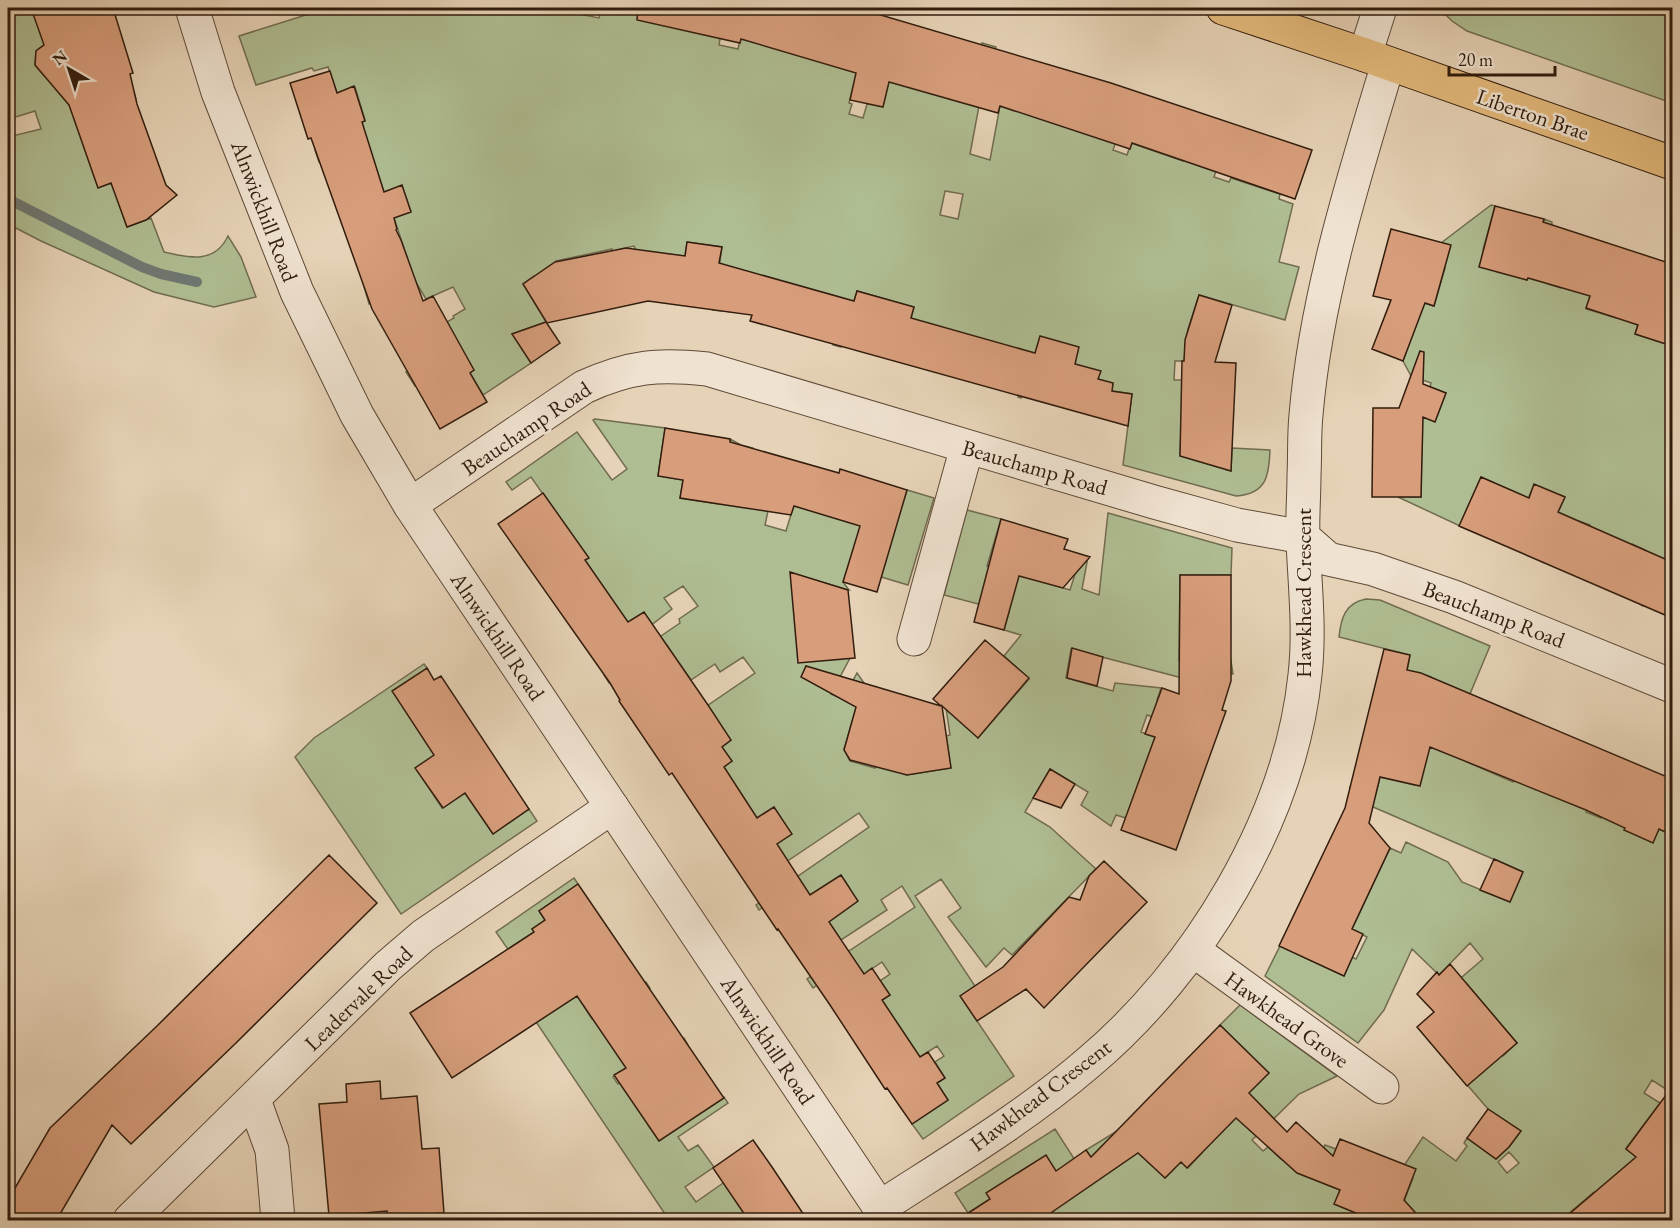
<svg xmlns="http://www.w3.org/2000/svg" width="1680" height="1228" font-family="'EB Garamond',serif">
<rect width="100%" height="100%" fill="#e6d2b6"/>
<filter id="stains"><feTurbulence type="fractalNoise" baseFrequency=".00333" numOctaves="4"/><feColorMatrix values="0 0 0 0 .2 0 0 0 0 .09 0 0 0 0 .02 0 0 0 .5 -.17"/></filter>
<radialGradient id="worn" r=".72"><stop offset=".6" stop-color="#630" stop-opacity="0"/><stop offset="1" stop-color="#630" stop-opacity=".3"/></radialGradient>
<path fill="#afbd92" stroke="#706c50" stroke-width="1.5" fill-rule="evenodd" d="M8 8H31L32 10 50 8 54 19 91 8H101L50 24 47 42 36 51 35 65 44 76 130 79 136 99 120 104 99 187 112 183 127 227 151 218 164 252C189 258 215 264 228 236L241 257 256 297 214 307 154 292 41 241 8 224V137L41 129 35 111 9 119 8 115Z
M328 8H573V13L599 18 602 8 625 10 626 8H651L648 22 673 27 678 8H696L694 15 721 33 719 45 738 49 743 26 859 64 849 103 852 104 849 114 863 118 867 104 883 106 889 80 964 103 982 43 996 47 979 106 970 154 990 160 1000 106 1014 111 1015 106 1117 139 1113 150 1127 155 1131 143 1183 161 1190 141 1221 155 1214 177 1229 182 1231 178 1280 194 1279 199 1293 204 1279 262 1299 267 1285 320 1199 295 1188 329 1184 361H1175L1174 380H1183L1180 456 1231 471 1232 448 1270 450C1269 475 1267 494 1236 496L1123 465 1132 394 1112 391 1113 383 1098 379 1100 371 1075 364 1078 347 1040 337 1023 395 1021 398 1018 397 1027 367 906 336 914 307 857 291 841 347 833 345 846 299 763 276 733 312 713 310 722 247 687 242 685 256 636 251 634 246 620 249 622 293 612 249 556 261 549 301 534 276 523 284 546 322 512 334 531 363 483 395 470 373 474 370 466 357 415 386 406 372 452 347 440 326 454 318 453 316 465 309 453 287 426 299 414 279 369 304 363 283 410 266 394 218 411 211 402 186 384 192 368 145 319 162 315 150 365 135 362 122 365 120 355 87 337 93 328 67 314 71 312 68 256 85 239 36ZM945 191 963 194 958 219 940 215Z
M1439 8H1672V103L1467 31 1452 21Z
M1491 205 1495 206 1483 250 1498 254 1497 272 1527 280 1544 219 1552 222 1548 284 1561 288 1563 280 1592 290 1586 309 1616 318 1657 264 1635 334 1672 346V572L1666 587 1653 582 1643 606 1640 604 1634 576 1645 550 1632 544 1630 548 1588 530 1590 525 1579 521 1555 542 1545 563 1542 562 1546 540 1565 497 1534 485 1526 503 1492 482 1481 477 1460 526 1398 497H1421L1422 417 1435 421 1446 393 1430 387 1431 383 1411 376 1403 361 1410 341 1380 329 1391 300 1412 306 1413 300 1434 306 1445 268 1441 243Z
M595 419 665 428 658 476 683 480 680 498 719 504 730 439 741 445 753 448 737 502 768 511 765 525 786 531 799 488 893 535 907 490 934 498 908 585 848 567 843 582 849 590 791 573 850 658 831 694 843 699 857 673 864 683 844 749 850 761 875 768 878 758 905 766 906 775 951 768 946 736 950 735 943 688 978 738 1029 679 1004 656 1021 635 1004 630 1009 612 944 595 967 510 1001 519 987 566 1070 590 1081 555 1088 557 1082 589 1099 595 1108 513 1232 548 1231 575H1180L1179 661H1231L1233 674 1199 665 1194 681 1071 649 1066 678 1113 691 1115 683 1161 688 1157 700 1167 704 1161 720 1147 715 1141 732 1155 737 1126 818 1116 815 1111 826 1081 805 1088 792 1050 769 1025 812 1050 827 1096 869 1012 955 1004 948 986 967 948 917 961 908 941 879 915 896 975 986 961 997 1014 1076 923 1139 912 1124 948 1100 937 1083 945 1078 935 1062 944 1056 937 1046 920 1057 882 1000 890 995 880 981 890 974 882 962 864 974 854 960 813 988 807 979 915 907 902 886 881 900 887 910 841 940 829 922 849 887 841 875 810 895 801 882 759 910 756 905 869 827 859 813 786 862 775 846 782 840 781 818 774 807 757 818 724 767 732 761 722 747 731 740 723 729 651 744 755 673 743 657 720 672 715 664 691 680 666 644 609 683 604 675 680 623 679 619 698 606 683 586 664 598 672 609 637 636 562 577 588 558 531 477 512 490 506 482 577 432 612 480 627 469 593 420Z
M1366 599 1380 600 1490 646 1470 694 1467 762 1513 782 1520 765 1600 778 1586 812 1601 818 1608 804 1631 814 1624 830 1653 842 1659 829 1672 835V1093L1652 1080 1644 1093 1660 1103 1626 1148 1642 1161 1627 1220 1594 1192 1561 1220H1423L1419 1216 1414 1220H1053L1033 1189 990 1199 968 1213 955 1193 1055 1129 1091 1185 1103 1176 1086 1150 1117 1131 1165 1178 1174 1169V1155L1188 1168 1202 1153 1189 1139 1241 1086 1269 1073 1220 1025 1240 1005 1337 1076 1299 1094 1252 1140 1263 1151 1268 1147 1281 1159 1313 1174 1325 1145 1336 1149 1323 1183 1340 1190 1335 1204 1349 1210 1403 1204 1413 1178 1401 1174 1405 1164 1423 1137 1456 1161 1467 1146 1464 1143 1467 1138 1496 1159 1509 1147 1521 1131 1488 1109 1463 1080 1498 1050 1503 1056 1517 1043 1467 984 1455 983 1483 959 1470 943 1439 975 1412 949 1384 1010 1358 1043 1265 976 1280 946 1344 976 1350 962 1341 952 1356 959 1367 937 1352 929 1390 848 1401 853 1406 842 1448 862 1462 882 1510 902 1523 872 1350 797V787L1376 793 1380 777 1415 785 1421 781 1428 691 1431 677 1407 670 1410 655 1339 637C1341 618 1345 603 1366 599ZM1509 1152 1519 1163 1507 1173 1498 1162Z
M424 664 427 668 438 759 478 733 482 738 423 779 442 808 465 793 493 834 529 809 537 821 401 914 295 757 314 738Z
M574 878 578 884 539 911 545 920 532 929 541 942 595 992 581 1002 592 1019 646 982 650 988 611 1014 626 1068 613 1077 618 1084 684 1038 688 1045 631 1083 673 1108 648 1125 659 1141 724 1097 728 1103 678 1137 688 1151 698 1145 714 1167 685 1187 696 1202 763 1155 749 1220H669L518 995 532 984 496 932Z"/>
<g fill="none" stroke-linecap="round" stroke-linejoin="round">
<path stroke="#6f7873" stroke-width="10" d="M8 199 142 267 161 274 197 282"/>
</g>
<path fill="#d89e7c" stroke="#311c0d" stroke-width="1.5" d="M31 8H113L133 73 130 74 137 104 166 185 177 195 146 220 127 227 111 183 98 188 69 105 35 65 36 51 44 45Z
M638 8H857L1111 83 1312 150 1295 199 1132 143 1130 149 1000 106 998 113 889 82 883 107 850 100 856 73 741 39 740 43 637 20Z
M330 71 337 93 354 86 365 121 362 122 384 192 402 185 411 212 394 218 397 229 396 230 401 240 423 301 433 296 474 370 470 373 487 402 440 429 372 309 311 138 308 139 290 83Z
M1495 206 1544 219 1543 222 1672 264V346L1635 334 1638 325 1586 308 1590 296 1528 278 1527 280 1479 267Z
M1391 229 1451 245 1434 306 1425 303 1403 361 1372 349 1391 300 1373 296Z
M687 242 722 247 719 263 854 301 857 291 914 307 911 318 1035 353 1040 336 1079 347 1075 364 1101 371 1098 379 1113 383 1112 391 1132 394 1128 426 750 321 752 315 648 301 547 323 523 284 555 262 626 248 685 256Z
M1199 295 1232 305 1215 362 1236 363 1231 471 1180 456 1182 361H1184L1185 340Z
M546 322 560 343 531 363 512 334Z
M1420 351 1424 352 1423 384 1446 393 1435 422 1423 417 1421 497H1372L1373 408H1399Z
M665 428 730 439V442L839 473 840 469 907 490 877 592 843 582 860 526 794 506 791 515 680 498 683 480 658 476Z
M1481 477 1529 498 1534 484 1565 497 1558 512 1672 562V618L1459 526Z
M543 493 589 558 585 560 628 622 644 612 708 705 731 740 722 747 732 761 724 767 757 818 774 807 792 834 777 844 810 895 841 875 858 901 829 922 864 974 872 968 890 995 882 1000 920 1057 928 1052 945 1078 937 1083 948 1100 912 1124 887 1088 885 1089 830 1005 778 929 777 930 672 773 669 775 619 701 620 700 610 683 498 524Z
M1001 519 1068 539 1064 549 1090 557 1063 588 1019 576 1004 630 974 622Z
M790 572 848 590 855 658 798 663Z
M1180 575H1231V681L1222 710 1226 711 1176 850 1121 830 1155 737 1145 734 1162 688 1179 694Z
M985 640 1029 678 978 738 942 706 951 768 907 775 850 760 844 750 856 707 801 677 806 666 941 706 933 699Z
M1072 648 1103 657 1097 686 1067 678Z
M1384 649 1410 655 1407 670 1421 673 1672 779V835L1659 829 1653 843 1624 830 1625 828 1586 810 1430 747 1420 786 1380 777 1369 823 1390 848 1352 929 1363 934 1344 976 1279 946 1345 808Z
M427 668 434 680 441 676 529 809 493 834 465 793 443 808 415 768 434 755 392 691Z
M1050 769 1075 784 1061 808 1033 798Z
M329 855 377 903 236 1043 131 1144 112 1125 56 1221H23L8 1211V1200L50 1128 157 1026Z
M1494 859 1523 872 1510 902 1480 890Z
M1104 861 1147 902 1044 1008 1026 989 977 1021 960 996 1003 967 1069 897 1080 900 1089 876Z
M578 884 724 1098 659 1141 614 1075 626 1068 577 996 452 1078 410 1013 534 932 532 929 545 920 539 911Z
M1450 964 1517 1043 1467 1086 1417 1027 1434 1012 1417 994 1437 972 1439 975Z
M1220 1025 1269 1073 1249 1093 1287 1132 1296 1122 1333 1156 1340 1139 1416 1169 1404 1200 1423 1221H1375L1334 1204 1340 1190 1297 1173 1236 1118 1187 1168 1181 1162 1165 1178 1138 1153 1039 1221H956L990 1199 986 1193 1046 1155 1056 1171 1086 1150 1091 1157Z
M380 1081 381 1099 417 1096 422 1149 439 1148 444 1213 387 1217V1211L329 1216 319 1104 347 1102 346 1084Z
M1672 1087V1203L1660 1221H1561L1636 1157 1626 1149Z
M1488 1109 1521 1131 1509 1147 1496 1159 1467 1138Z
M753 1140 772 1167 808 1221H749L713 1168Z"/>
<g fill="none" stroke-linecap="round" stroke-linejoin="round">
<defs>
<path id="minor" d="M1365 55 1380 8
M410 505 584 387C630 366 658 364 707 369L1154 502 1237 525 1303 537 1328 559 1373 569 1454 597 1672 686
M914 639 967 447
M1193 950 1382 1087
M254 1100 272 1150 278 1220
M879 1208C950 1162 1024 1118 1088 1063 1198 971 1290 819 1305 675 1310 631 1305 586 1303 542 1302 519 1304 497 1304 475 1305 455 1304 434 1306 415 1316 296 1354 177 1388 64
M130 1220 388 966 423 936 612 807"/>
<path id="tertiary" d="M192 8 218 92 297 292 357 415 410 505 888 1220"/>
<path id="primary" d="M1223 8 1365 55 1672 163"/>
</defs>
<use href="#minor" stroke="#5e4a37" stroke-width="35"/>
<use href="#tertiary" stroke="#5e4a37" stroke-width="35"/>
<use href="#primary" stroke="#311c0d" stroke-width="35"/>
<use href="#minor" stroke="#efe2d0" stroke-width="33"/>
<use href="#tertiary" stroke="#efe2d0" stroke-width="33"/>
<use href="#primary" stroke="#e3b97b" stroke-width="33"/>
</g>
<g text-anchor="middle" stroke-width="5" stroke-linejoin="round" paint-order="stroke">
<g font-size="22" fill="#311c0d" stroke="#efe2d0">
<text transform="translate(1533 114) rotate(19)" y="8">Liberton Brae</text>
<text transform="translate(265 211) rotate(69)" y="8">Alnwickhill Road</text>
<text transform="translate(526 428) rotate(-34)" y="8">Beauchamp Road</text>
<text transform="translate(1035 467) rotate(16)" y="8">Beauchamp Road</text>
<text transform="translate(1303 593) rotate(-90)" y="8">Hawkhead Crescent</text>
<text transform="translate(1494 614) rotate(21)" y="8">Beauchamp Road</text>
<text transform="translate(498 636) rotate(56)" y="8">Alnwickhill Road</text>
<text transform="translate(358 998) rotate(-44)" y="8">Leadervale Road</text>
<text transform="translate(1287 1019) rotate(36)" y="8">Hawkhead Grove</text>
<text transform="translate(768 1040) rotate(56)" y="8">Alnwickhill Road</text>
<text transform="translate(1040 1095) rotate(-37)" y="8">Hawkhead Crescent</text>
</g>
</g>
<rect width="1680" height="1228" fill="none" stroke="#e6d2b6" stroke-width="30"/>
<rect x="9" y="9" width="1662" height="1210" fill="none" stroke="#311c0d" stroke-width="3"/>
<rect x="15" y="15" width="1650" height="1198" fill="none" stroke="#311c0d" stroke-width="1.5"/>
<g transform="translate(69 69) rotate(321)" stroke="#efe2d0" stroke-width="4.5" paint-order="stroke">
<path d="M0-4.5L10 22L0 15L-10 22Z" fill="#311c0d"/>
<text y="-9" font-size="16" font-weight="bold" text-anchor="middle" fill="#311c0d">N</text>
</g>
<path d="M1449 66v9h106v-9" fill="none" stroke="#311c0d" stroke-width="3"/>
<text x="1458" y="66" font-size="18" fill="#311c0d" stroke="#efe2d0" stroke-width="4.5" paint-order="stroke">20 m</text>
<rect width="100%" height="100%" filter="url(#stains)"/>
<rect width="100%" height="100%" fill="url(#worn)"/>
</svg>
